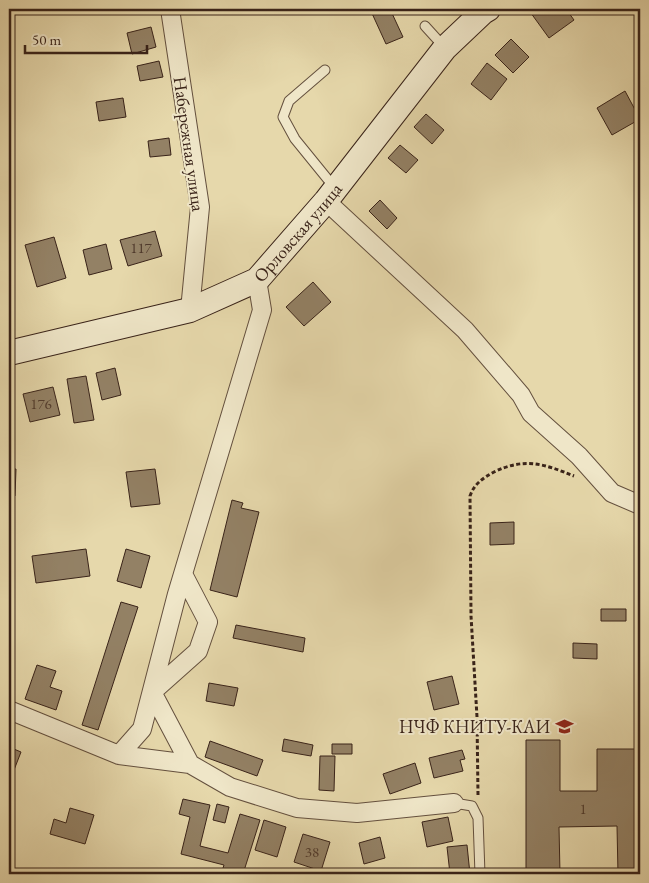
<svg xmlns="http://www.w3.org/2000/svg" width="649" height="883" font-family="'EB Garamond',serif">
<rect width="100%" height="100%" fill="#e6d8ab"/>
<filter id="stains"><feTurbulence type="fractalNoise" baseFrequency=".004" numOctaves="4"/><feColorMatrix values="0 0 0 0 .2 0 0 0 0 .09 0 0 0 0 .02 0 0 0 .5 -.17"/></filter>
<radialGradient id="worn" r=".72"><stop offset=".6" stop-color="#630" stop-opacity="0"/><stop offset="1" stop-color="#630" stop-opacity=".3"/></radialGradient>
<path fill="#938165" stroke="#392319" d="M370 9H390L403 37 386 44Z
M528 9H566L574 20 549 38Z
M151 27 156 47 132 54 127 33Z
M511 39 529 57 513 73 495 55Z
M159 61 163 77 140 81 137 66Z
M487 63 507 79 491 100 471 84Z
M625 91 640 119 612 135 597 108Z
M123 98 126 117 99 121 96 102Z
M426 114 444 130 432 144 414 127Z
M169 138 171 155 150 157 148 141Z
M400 145 418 160 406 173 388 158Z
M380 200 397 218 387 229 369 211Z
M155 231 162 256 128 266 120 240Z
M54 237 66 278 37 287 25 245Z
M106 244 112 269 89 275 83 250Z
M313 282 331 302 304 326 286 307Z
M115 368 121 395 102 400 96 373Z
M86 376 94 420 74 423 67 379Z
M53 387 60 415 30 422 23 394Z
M9 469H16L15 496H9Z
M155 469 160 504 131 507 126 472Z
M232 500 243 503 241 508 259 512 237 597 210 590Z
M514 522V544L490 545V523Z
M86 549 90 576 36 583 32 556Z
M126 549 150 556 141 588 117 581Z
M121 602 138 607 98 730 82 725Z
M601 609H626V621H601Z
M236 625 305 638 303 652 233 638Z
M573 643 597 644V659L573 658Z
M37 665 56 671 50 687 62 691 56 710 25 699Z
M452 676 459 704 434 710 427 682Z
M209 683 238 688 234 706 206 701Z
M284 739 313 745 311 756 282 751Z
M526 740H560V791H597V749H640V874H618L617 826 559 827 560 874H526Z
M210 741 263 760 257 776 205 757Z
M332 744H352V754H332Z
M9 747 21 752 14 770 9 767Z
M462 750 465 759 460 760 463 771 434 778 429 758Z
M320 756H335L334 791 319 790Z
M415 763 421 783 390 794 383 774Z
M183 799 210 805 200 846 228 853 240 814 260 820 243 874H221L224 865 181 854 190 817 179 814Z
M217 804 229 807 225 823 213 820Z
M70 808 94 815 85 844 50 834 54 819 66 823Z
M448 817 453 841 427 847 422 822Z
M264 820 286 827 277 857 255 850Z
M303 834 330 842 321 871 294 862Z
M380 837 385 858 364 864 359 843Z
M467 845 470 874H450L447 847Z"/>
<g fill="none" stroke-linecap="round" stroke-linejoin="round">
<defs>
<path id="lane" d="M425 26 445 48
M325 70 289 101 283 117 295 139 334 187
M454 803 472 806 478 818 480 874"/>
<path id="street" d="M170 9 200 207 190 310
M326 201 465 330 521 395 531 413 579 456 612 493 640 505
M183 574 208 622 198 651 152 692 190 764
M9 710 119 755 190 764 230 787 297 808 357 813 454 803
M119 755 142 729 177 594 262 310 257 280"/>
<g id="secondary">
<path id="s1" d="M9 353 190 310 257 280 326 201 445 48 483 12 488 9"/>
</g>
</defs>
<use href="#lane" stroke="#64503e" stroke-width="11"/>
<use href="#street" stroke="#64503e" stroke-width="20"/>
<use href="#secondary" stroke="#392319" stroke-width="26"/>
<path stroke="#392319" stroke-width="3" stroke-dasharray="4 2.5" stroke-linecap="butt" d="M478 795 477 717 471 616 470 496C474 484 483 478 494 472 525 457 544 464 574 476"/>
<use href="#lane" stroke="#efe6c8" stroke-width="9"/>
<use href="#street" stroke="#efe6c8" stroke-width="18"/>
<use href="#secondary" stroke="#efe6c8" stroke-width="24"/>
</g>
<defs>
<symbol id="university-bare" viewBox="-9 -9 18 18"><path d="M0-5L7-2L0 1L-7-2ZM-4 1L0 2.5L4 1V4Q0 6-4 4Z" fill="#8f2418" stroke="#efe6c8" stroke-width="2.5" paint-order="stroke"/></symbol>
</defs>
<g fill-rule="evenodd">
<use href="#university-bare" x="552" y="714" width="25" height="25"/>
</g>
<g text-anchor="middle" stroke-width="4" stroke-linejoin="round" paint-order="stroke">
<g font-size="15" fill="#503a2c">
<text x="141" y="253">117</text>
<text x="41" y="409">176</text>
<text x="583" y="814">1</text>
<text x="312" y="857">38</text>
</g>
<g font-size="18" fill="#392319" stroke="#efe6c8">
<text transform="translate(189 144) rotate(82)" y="6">Набережная улица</text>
<text dy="6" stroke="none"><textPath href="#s1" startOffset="322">Орловская улица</textPath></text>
</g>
<g font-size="18" fill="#392319" stroke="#efe6c8" text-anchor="end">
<text x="550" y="733">НЧФ КНИТУ-КАИ</text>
</g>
</g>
<rect width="649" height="883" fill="none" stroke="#e6d8ab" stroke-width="30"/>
<rect x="10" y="10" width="629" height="863" fill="none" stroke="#392319" stroke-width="2.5"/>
<rect x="15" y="15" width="619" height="853" fill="none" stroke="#392319"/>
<path d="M25 45v8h122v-8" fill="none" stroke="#392319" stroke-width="2.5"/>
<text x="32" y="45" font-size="15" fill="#392319" stroke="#efe6c8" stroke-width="4" paint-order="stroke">50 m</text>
<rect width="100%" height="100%" filter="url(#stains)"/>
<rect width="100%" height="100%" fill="url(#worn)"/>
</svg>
